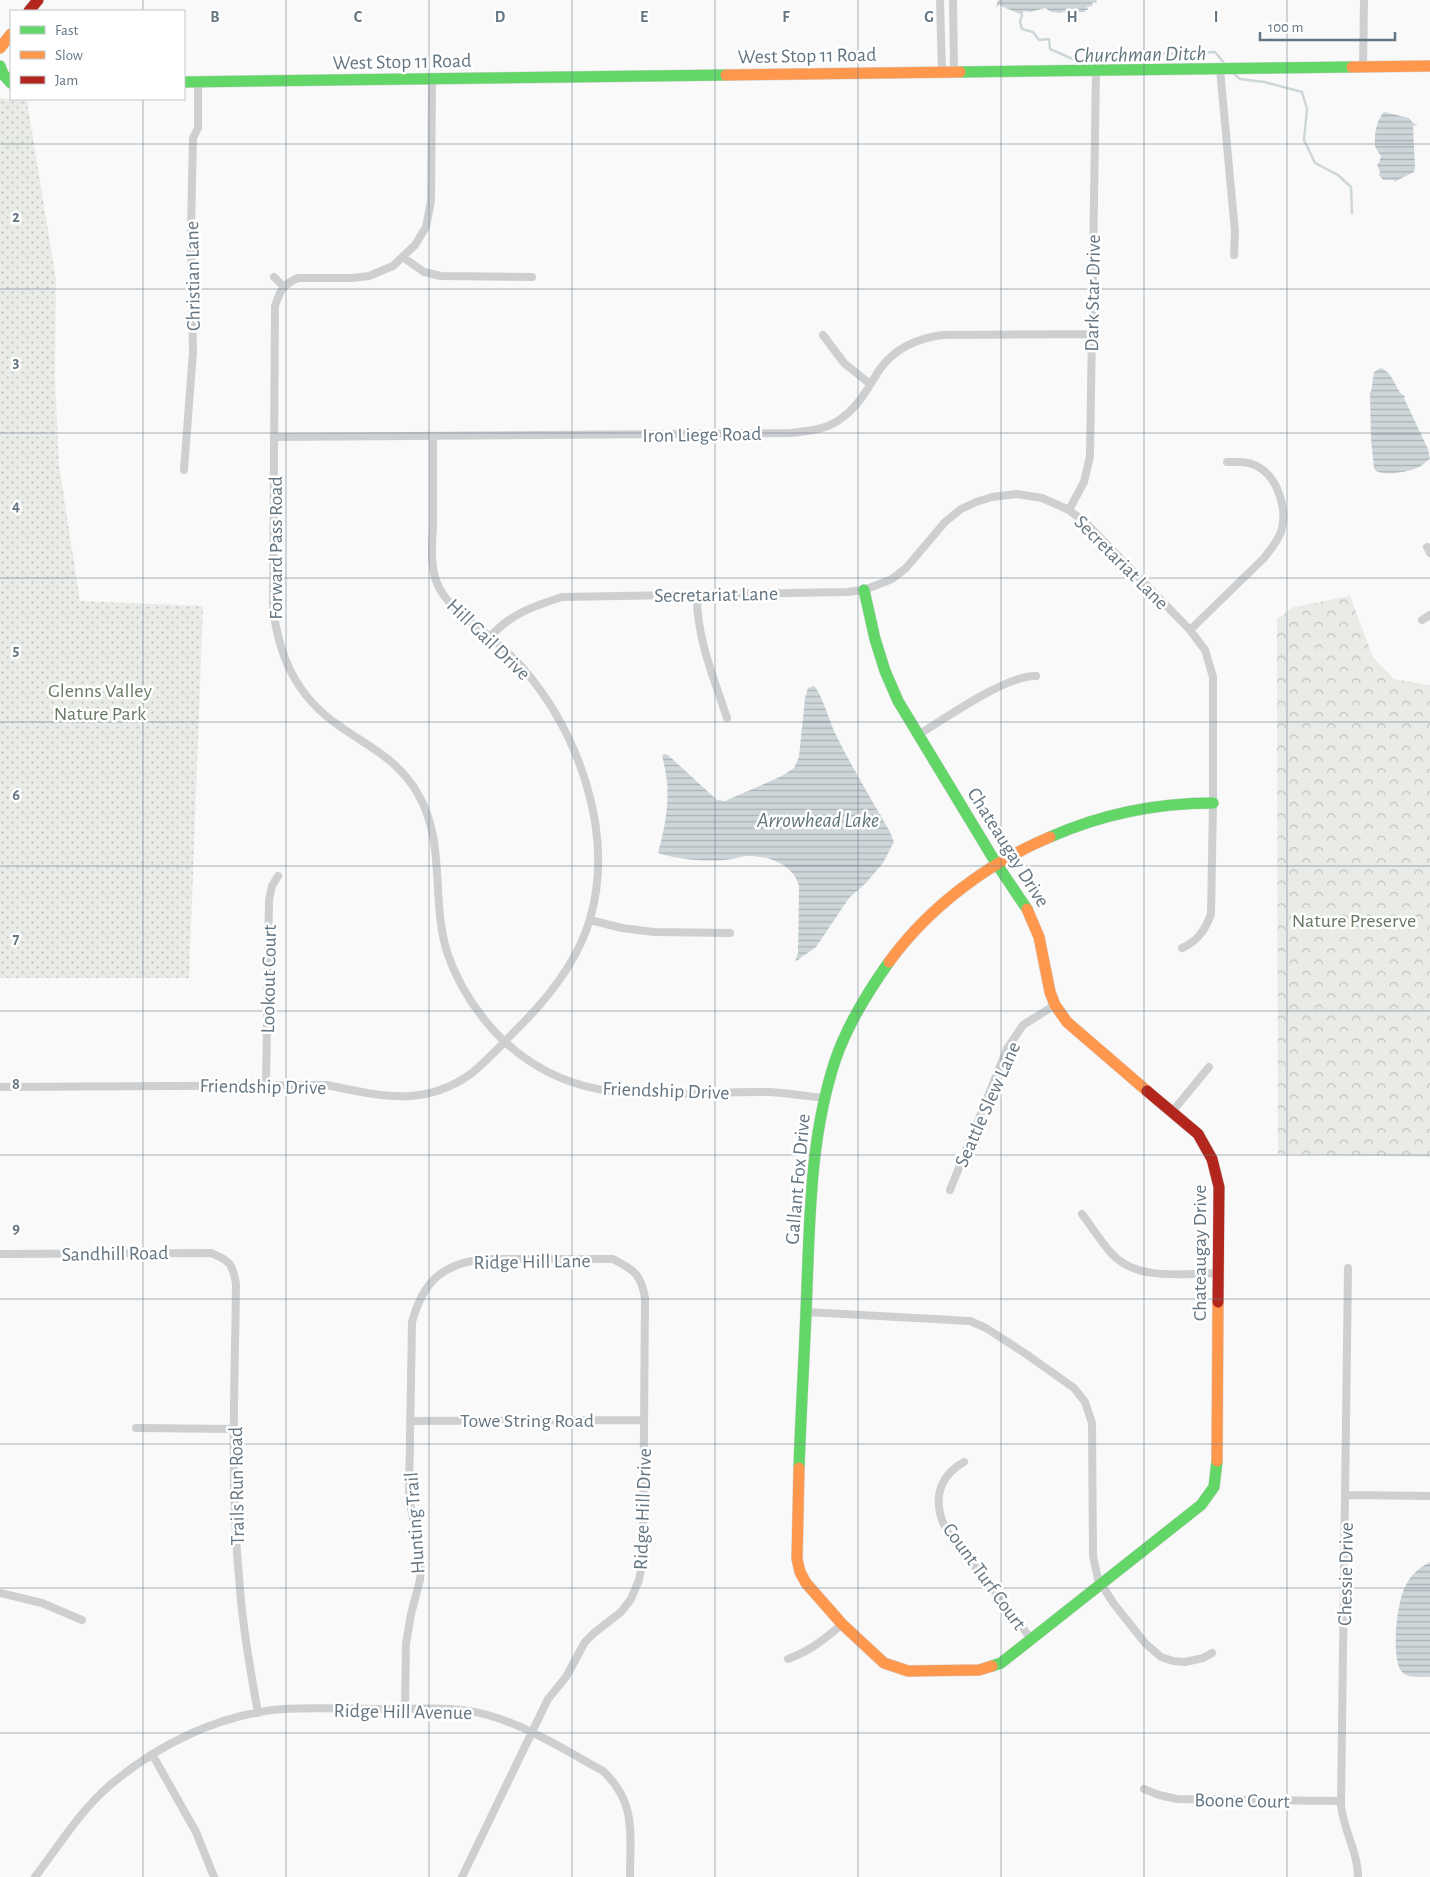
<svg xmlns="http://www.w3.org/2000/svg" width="1430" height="1877" font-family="'Alegreya Sans',sans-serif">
<defs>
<pattern id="forest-crowns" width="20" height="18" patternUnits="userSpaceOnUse" patternTransform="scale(1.25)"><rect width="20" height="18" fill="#e8ebe6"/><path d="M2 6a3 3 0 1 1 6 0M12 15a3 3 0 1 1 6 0" fill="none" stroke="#c0c3c0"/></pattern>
<pattern id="park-dots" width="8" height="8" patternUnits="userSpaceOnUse" patternTransform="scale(1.25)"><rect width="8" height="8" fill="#e8ebe6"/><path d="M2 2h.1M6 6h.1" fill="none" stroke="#c0c3c0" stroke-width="1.8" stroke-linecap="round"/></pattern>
<pattern id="water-rules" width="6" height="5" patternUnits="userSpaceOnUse" patternTransform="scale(1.25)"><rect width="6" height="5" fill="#ced6d9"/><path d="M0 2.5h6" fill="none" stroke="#abb2b5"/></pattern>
</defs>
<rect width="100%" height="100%" fill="#f9f9f9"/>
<path fill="url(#forest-crowns)" d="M1350 596 1373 657 1394 679 1430 685V1157L1278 1154 1277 619 1294 607Z"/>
<path fill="url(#park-dots)" d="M0 98 27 101 56 280 55 378 59 465 80 601 203 606 189 978H0Z"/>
<path fill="url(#water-rules)" d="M998 0H1096L1097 1 1096 3 1093 2 1092 6 1087 7 1088 10H1085V12L1065 13 1064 11 1062 13 1051 12 1045 8 1031 12 1024 11 1022 15 1001 6 1000 4 996 8Z
M1384 112 1409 118 1413 123 1418 125 1413 126 1415 168 1414 172 1394 182V180H1383L1379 175 1380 172 1377 164 1379 163 1381 156C1379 153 1376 149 1375 146 1374 134 1377 119 1384 112Z
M1381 368C1396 375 1395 392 1405 396L1404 398 1428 449 1430 459C1426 461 1423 466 1417 468 1407 472 1387 476 1376 471L1374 468 1371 439 1370 394 1369 393 1371 392 1374 372Z
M814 686C822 694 830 723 836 735 852 768 872 800 890 832L894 842 883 863 866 883 849 898 816 947 795 962 798 953 799 886C793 864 767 855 746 856 738 857 731 860 723 860 702 862 677 859 658 853 667 820 672 790 662 756L664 754 668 755 717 800 725 801 782 776 794 768 799 757 805 698 808 688Z
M1430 1562V1677C1422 1676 1410 1679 1403 1673 1390 1662 1397 1604 1404 1589 1409 1577 1418 1568 1430 1562Z"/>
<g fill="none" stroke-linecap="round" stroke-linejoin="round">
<path stroke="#ced6d9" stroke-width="2.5" d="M1022 15 1020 22 1022 29 1033 32 1039 40 1049 39 1050 49 1075 60 1110 56 1215 52 1224 63
M1234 74 1240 79 1264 82 1302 92 1307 109 1304 140 1315 163 1338 175 1351 187 1352 213"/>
<defs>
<path id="fast" d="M0 66 3 74 11 83
M960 72 1352 67
M184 82 726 75
M864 590 875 639 885 671 898 701 996 863 1027 909
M1050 837C1102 814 1156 803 1213 803
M799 1468C801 1407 805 1347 807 1286 810 1210 811 1134 835 1061 847 1025 867 993 889 962
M992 1666 1001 1663 1201 1505 1214 1487 1217 1461"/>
<path id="slow" d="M0 48 11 34
M1352 67 1430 66
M726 75 960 72
M1027 909 1039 937 1050 992 1055 1005 1067 1022 1147 1091
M889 962C929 907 988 863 1050 837
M1217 1461 1218 1302
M799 1468 797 1559 800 1572 806 1583 842 1624 884 1663 908 1671 979 1670 992 1666"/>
<path id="jam" d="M29 11 38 0
M1147 1091 1198 1134 1212 1159 1219 1187 1218 1302"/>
</defs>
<use href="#fast" stroke="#d5d6d7" stroke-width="12"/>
<use href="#slow" stroke="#d5d6d7" stroke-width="12"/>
<use href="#jam" stroke="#d5d6d7" stroke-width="12"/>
<path stroke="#cecfd0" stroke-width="8" d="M940 0 942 72
M953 0 954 71
M1363 67 1364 0
M1220 69 1235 232 1234 255
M432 80 431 201 426 227 415 245 393 266 369 276 352 278H298C282 285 280 291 275 306L273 606C278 655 296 696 338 725 369 747 398 759 418 794 446 842 431 900 447 952 457 982 474 1009 495 1032 575 1116 667 1090 769 1092 787 1093 806 1096 824 1098
M404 258 424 272 441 276 532 277
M274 277 284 287
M823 335 844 363 870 384
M274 437 791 433C808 431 825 430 839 420 859 407 868 387 880 369 895 348 919 338 943 335L1092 334
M184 470 193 352 191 229 193 138 198 128V82
M1069 510 1084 482 1090 456 1096 71
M1427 547 1430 553
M697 594C696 637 714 678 727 718
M1422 620 1430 615
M1190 630 1264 558C1271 549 1277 542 1281 532 1288 510 1278 477 1257 466 1247 461 1238 462 1227 462
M490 637C510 614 534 606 562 597L847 592 864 590 892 579 906 568 945 522 961 509 976 502 992 497 1017 494 1042 498 1069 510 1088 525 1190 630 1205 650 1213 677V803L1211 914C1205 930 1198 941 1182 948
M918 735C946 718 1006 675 1036 676
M590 920 622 928 654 932 730 933
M266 1085 269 900 272 886 278 876
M0 1087 327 1085C379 1096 425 1108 472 1073 489 1059 504 1042 520 1026 549 997 578 960 590 919 615 833 579 733 522 667 509 653 494 640 479 628 463 615 445 603 437 583 430 566 432 544 433 526 433 496 433 466 433 437
M1172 1112 1209 1067
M950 1190 1007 1049 1023 1025 1055 1005
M1082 1214C1092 1227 1101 1242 1112 1254 1138 1282 1185 1273 1219 1273
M0 1254 211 1253C229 1260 233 1264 236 1284 235 1381 230 1480 239 1577 242 1623 250 1668 258 1713
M1348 1268 1341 1805C1343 1829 1358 1852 1358 1877
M806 1312 970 1321 986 1328 1026 1354 1074 1388 1085 1402 1092 1423 1093 1556 1098 1579 1114 1604 1145 1643 1161 1657 1173 1661 1185 1662 1203 1658 1212 1653
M410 1421 644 1420
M136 1428 234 1429
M964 1462C944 1473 935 1491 940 1513 944 1534 964 1553 978 1570 996 1593 1014 1617 1032 1640
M1346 1495 1430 1496
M0 1593 42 1603 82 1620
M788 1659C810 1651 825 1639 842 1624
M405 1709 406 1644 411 1614 420 1580 421 1563 409 1497 412 1322C423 1282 441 1265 482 1259H613C634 1270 641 1274 645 1298L643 1559 639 1580 631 1599 621 1612 594 1633 585 1642 566 1677 548 1699 462 1877
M152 1754 196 1832 214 1877
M1144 1789 1159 1795 1177 1799 1341 1801
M35 1877C58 1847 80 1811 109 1786 157 1745 219 1714 283 1709 317 1707 352 1709 385 1709 416 1709 454 1706 484 1714 526 1725 565 1750 603 1771 637 1803 630 1834 630 1877"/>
<use href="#fast" stroke="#63d668" stroke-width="11"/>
<use href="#slow" stroke="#ff974d" stroke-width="11"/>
<use href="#jam" stroke="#b3261e" stroke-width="11"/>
</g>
<path fill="none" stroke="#657683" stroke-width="1" stroke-opacity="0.55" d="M143 0V11M286 0V1877M429 0V1877M572 0V1877M715 0V1877M858 0V1877M1001 0V1877M1144 0V1877M1287 0V1877M143 99V1877M0 144H1430M0 289H1430M0 433H1430M0 578H1430M0 722H1430M0 866H1430M0 1011H1430M0 1155H1430M0 1299H1430M0 1444H1430M0 1588H1430M0 1733H1430"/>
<g text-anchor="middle" stroke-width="5" stroke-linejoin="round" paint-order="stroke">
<g font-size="20" fill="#657683" stroke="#fff">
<text transform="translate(807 55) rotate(-1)" y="7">West Stop 11 Road</text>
<text transform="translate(402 61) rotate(-1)" y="7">West Stop 11 Road</text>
<text transform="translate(192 276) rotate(-91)" y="7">Christian Lane</text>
<text transform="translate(1092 293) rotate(-89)" y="7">Dark Star Drive</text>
<text transform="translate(702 434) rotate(-1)" y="7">Iron Liege Road</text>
<text transform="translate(275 548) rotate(-90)" y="7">Forward Pass Road</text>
<text transform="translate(1122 562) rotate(45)" y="7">Secretariat Lane</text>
<text transform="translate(716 594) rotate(-1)" y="7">Secretariat Lane</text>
<text transform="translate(489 639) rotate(44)" y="7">Hill Gail Drive</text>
<text transform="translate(1009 847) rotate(58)" y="7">Chateaugay Drive</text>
<text transform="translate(268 979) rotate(-89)" y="7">Lookout Court</text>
<text transform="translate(263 1086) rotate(1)" y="7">Friendship Drive</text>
<text transform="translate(666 1090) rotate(2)" y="7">Friendship Drive</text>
<text transform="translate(987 1104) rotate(-66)" y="7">Seattle Slew Lane</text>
<text transform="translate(797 1179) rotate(-85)" y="7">Gallant Fox Drive</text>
<text transform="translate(115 1253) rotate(-1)" y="7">Sandhill Road</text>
<text transform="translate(1199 1253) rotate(-90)" y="7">Chateaugay Drive</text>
<text transform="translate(532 1261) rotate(-1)" y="7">Ridge Hill Lane</text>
<text x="527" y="1427">Towe String Road</text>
<text transform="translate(236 1486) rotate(-91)" y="7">Trails Run Road</text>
<text transform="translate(642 1509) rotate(-88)" y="7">Ridge Hill Drive</text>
<text transform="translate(414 1523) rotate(-94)" y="7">Hunting Trail</text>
<text transform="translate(1345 1574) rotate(-89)" y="7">Chessie Drive</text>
<text transform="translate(985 1576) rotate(54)" y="7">Count Turf Court</text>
<text transform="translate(403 1711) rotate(1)" y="7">Ridge Hill Avenue</text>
<text transform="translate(1242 1800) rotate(1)" y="7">Boone Court</text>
</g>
<g font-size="20" fill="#687a64" stroke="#fff">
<text x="100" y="697">Glenns Valley<tspan x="100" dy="23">Nature Park</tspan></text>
<text x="1354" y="927">Nature Preserve</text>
</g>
<g font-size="21" font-style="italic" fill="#60757c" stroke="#fff">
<text transform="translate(1140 54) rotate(-1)" y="7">Churchman Ditch</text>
<text x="818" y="827">Arrowhead Lake</text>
</g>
</g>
<g font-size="16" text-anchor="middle" font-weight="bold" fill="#657683" stroke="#fff" stroke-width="5" stroke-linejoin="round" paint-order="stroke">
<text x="215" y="22">B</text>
<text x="358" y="22">C</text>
<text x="500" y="22">D</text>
<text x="644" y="22">E</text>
<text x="786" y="22">F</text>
<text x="929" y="22">G</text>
<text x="1072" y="22">H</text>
<text x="1216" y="22">I</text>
<text x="16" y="222">2</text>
<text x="16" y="367">3</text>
<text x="16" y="511">4</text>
<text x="16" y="655">5</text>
<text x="16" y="800">6</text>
<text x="16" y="944">7</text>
<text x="16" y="1089">8</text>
<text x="16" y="1233">9</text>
</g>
<rect x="10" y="10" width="175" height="90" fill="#ffffff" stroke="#c1c8cd"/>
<rect x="20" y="26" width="25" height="8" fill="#63d668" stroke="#c1c8cd"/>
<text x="55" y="35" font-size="15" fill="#657683">Fast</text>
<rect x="20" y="51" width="25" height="8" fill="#ff974d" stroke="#c1c8cd"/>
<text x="55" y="60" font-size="15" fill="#657683">Slow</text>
<rect x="20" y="76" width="25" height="8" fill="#b3261e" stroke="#c1c8cd"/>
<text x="55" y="85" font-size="15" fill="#657683">Jam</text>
<path d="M1260 32v8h135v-8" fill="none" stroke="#657683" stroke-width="2.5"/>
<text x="1268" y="32" font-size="15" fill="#657683" stroke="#ffffff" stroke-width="4" paint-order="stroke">100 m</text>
</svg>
